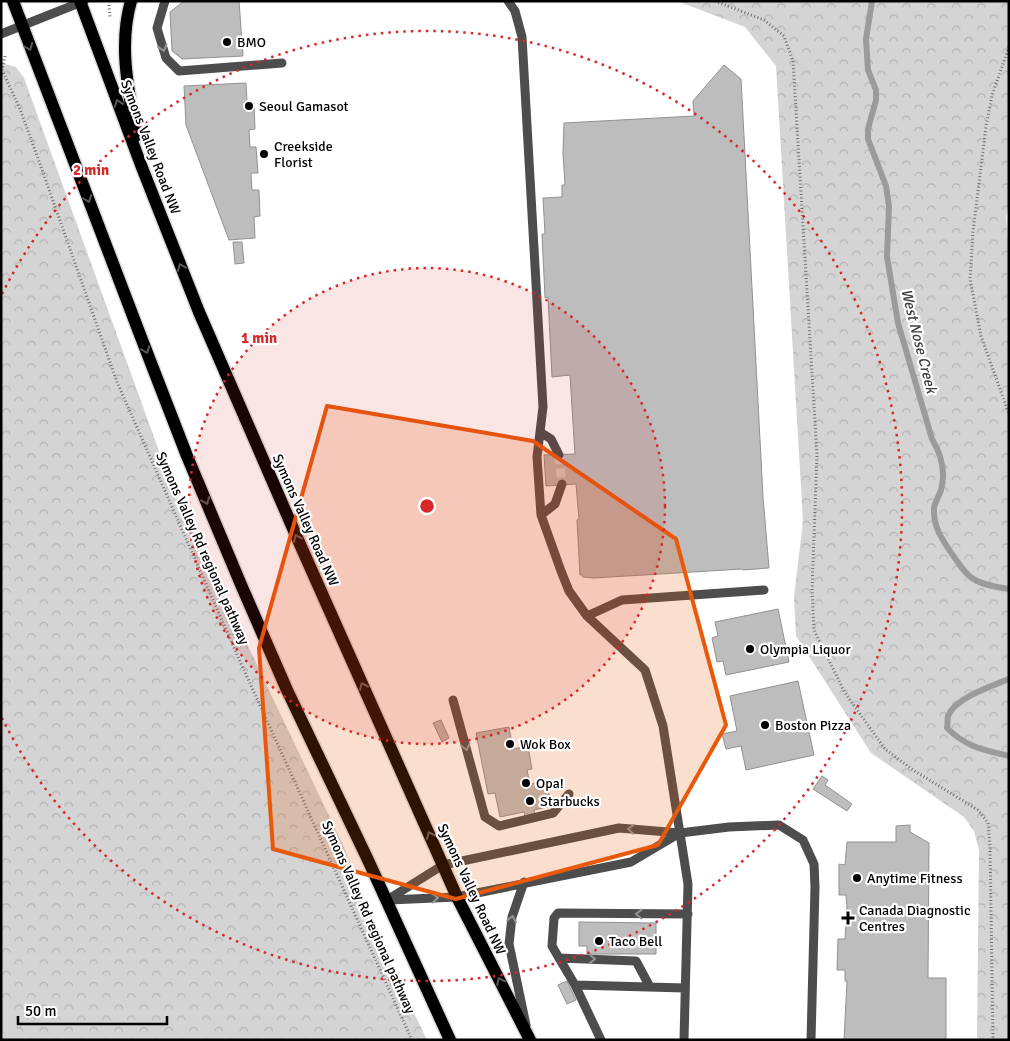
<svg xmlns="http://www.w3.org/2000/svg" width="1010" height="1041" font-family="Signika,sans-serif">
<defs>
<pattern id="park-crowns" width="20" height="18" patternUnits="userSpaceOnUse" patternTransform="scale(1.25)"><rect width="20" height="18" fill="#d4d4d4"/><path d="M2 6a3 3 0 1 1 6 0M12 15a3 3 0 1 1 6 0" fill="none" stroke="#b4b4b4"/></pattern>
</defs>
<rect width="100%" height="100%" fill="#fff"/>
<path fill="url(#park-crowns)" d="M677 1H1009V201L1006 218 1009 250V1040H977L979 851 974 831 964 817 871 753 796 636 794 597 803 521 776 66 745 27Z
M1 63 16 67 24 78 172 487 343 845 394 971 427 1040H1Z"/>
<path fill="#d4d4d4" d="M8 1010 22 1040H1V1013Z"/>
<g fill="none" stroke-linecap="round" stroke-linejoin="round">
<path stroke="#9b9b9b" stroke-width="6" d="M872 1 866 39 868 70 876 90V100L868 129V139L886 186 889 206 887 257 898 323 932 439C941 454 946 472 941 490 939 496 935 502 934 508 933 527 942 539 952 554 959 563 962 571 972 578 982 585 997 587 1009 589
M1009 679C992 686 955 698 948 716 947 719 948 725 947 728 966 747 984 750 1009 756"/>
</g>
<path fill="#bdbdbd" stroke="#919191" d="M184 1H239L243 56 182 59 172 51 170 12Z
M724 65 741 79 763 497 769 568 743 570 742 569 594 578 583 577 582 575H580L577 520 579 519 576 484 546 486 544 455 575 454 570 375 552 377 548 297 545 298 542 234H545L543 198 562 197V185H565L563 153 564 123 694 116 693 101Z
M246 83 247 103H254L255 129 249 130 250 147H256L258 173H251L252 190H259L260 216 254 217 255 238 229 240 186 125 184 86Z
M233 242H242L244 263 235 264Z
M778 609 789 662 726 675 723 661 717 662 712 638 718 636 715 622Z
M798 681 814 755 746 770 741 746 726 749 722 734 737 731 730 696Z
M441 720 449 738 442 742 433 723Z
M509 727 513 749 528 746 532 769 527 770 530 784 546 781 552 806 534 810 535 814 525 816 524 812 500 817 495 793 488 794 476 733Z
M822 776 828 780 825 785 852 804 847 811 813 789Z
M910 825V832L929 843 928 978H946V1040H844L847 981H845V970H837L838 939H845L847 907 846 895H839V864L845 865 847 842H896V826Z
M579 922 656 923V954H587V946H579Z
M567 981 576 1000 567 1004 558 985Z"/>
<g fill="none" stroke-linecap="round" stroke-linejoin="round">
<path stroke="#d9d9d9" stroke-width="9" stroke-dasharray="9 4.5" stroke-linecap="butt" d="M559 455 562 484"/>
<defs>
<path id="major" d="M13 1 139 332 187 456 242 587 287 690 368 860 450 1040
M80 1 141 165 199 312 295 533 457 897 530 1040
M131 1C118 46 129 91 136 136"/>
</defs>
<use href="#major" stroke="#dbdbdb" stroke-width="15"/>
<path stroke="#6f6f6f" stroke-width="3" stroke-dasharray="1 2.5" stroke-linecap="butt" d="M715 1 764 20 784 36 793 61 817 455 812 590 814 630 845 693 885 749 913 770 978 810 988 823 990 846 993 1040
M109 5 110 17
M1009 47 992 95 986 126 973 232 970 279 981 336 1009 414
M5 56 2 70 20 109 40 164 117 382 243 668 412 1040"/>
<path stroke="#4d4d4d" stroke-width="9" d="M165 1 157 28 166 58 179 71 282 63
M508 1 515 11 522 37 543 407 537 457 541 515 561 571 569 591 587 616 645 670 663 726 688 884 684 1040
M1 34 84 1
M540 432 551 439 559 455
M541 515 555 504 562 484
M587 616 622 600 764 590
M453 700 485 817 499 826 553 813 569 794
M524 882 512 917 509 944 526 1025
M387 900 443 865 619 828 680 833 729 827 779 825 803 840 814 864 815 887 811 1040
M389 900 457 897 631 862 680 833
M559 958 575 985
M650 987 636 961 559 958 552 946 554 918 558 913 688 914
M601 1040 575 985 685 988"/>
<use href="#major" stroke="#000" stroke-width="12"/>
</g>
<defs><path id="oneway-chevron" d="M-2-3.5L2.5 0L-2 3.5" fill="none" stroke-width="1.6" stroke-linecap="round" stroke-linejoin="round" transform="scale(1.25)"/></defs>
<g stroke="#595959">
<use href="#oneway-chevron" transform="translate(29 47) rotate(69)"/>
<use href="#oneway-chevron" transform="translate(118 103) rotate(-110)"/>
<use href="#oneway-chevron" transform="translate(88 199) rotate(69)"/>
<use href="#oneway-chevron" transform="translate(181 267) rotate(-112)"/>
<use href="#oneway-chevron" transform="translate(146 350) rotate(69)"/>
<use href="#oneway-chevron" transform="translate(206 501) rotate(67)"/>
<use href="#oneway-chevron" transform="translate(297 538) rotate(-114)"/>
<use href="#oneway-chevron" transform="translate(363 686) rotate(-114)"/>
<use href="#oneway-chevron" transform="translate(430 835) rotate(-114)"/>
<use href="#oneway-chevron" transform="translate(500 981) rotate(-117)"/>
</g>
<g stroke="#949494">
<use href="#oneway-chevron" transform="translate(163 48) rotate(73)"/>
<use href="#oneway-chevron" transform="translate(466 747) rotate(75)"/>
<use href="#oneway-chevron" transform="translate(631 829) rotate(-175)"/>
<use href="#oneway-chevron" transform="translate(435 898) rotate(-3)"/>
<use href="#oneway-chevron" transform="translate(639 914) rotate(-179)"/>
<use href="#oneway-chevron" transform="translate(512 919) rotate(-79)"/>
<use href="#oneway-chevron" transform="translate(592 959) rotate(2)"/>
</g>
<path fill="#e8590c" fill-opacity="0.2" stroke="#e8590c" stroke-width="4" stroke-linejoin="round" d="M327 406 533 441 676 539 726 725 658 845 456 899 273 849 259 648Z"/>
<circle cx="427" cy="506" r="238" fill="#d62828" fill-opacity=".12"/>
<g fill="none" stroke="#d62828" stroke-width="2.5" stroke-dasharray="2.5 5">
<circle cx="427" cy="506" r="238"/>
<path d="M2 294A475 475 0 1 1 2 718"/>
</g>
<g fill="#000" stroke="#fff" stroke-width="2">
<circle cx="227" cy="42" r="5"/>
<circle cx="249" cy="106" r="5"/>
<circle cx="264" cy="154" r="5"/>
<circle cx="750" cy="649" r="5"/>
<circle cx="765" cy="725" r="5"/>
<circle cx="510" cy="744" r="5"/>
<circle cx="526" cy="783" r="5"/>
<circle cx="530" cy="801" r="5"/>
<circle cx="857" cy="878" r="5"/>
<path d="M845.5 910.5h5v5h5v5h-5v5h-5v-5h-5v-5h5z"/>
<circle cx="599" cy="941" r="5"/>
</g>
<g text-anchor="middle" stroke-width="4.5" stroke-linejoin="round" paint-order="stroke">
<g font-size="14" fill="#000" stroke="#fff" text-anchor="start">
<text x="237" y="47">BMO</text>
<text x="259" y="111">Seoul Gamasot</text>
<text x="274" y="151">Creekside<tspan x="274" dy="16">Florist</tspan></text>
<text x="760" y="654">Olympia Liquor</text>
<text x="775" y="730">Boston Pizza</text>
<text x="520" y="749">Wok Box</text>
<text x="536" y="788">Opa!</text>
<text x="540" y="806">Starbucks</text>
<text x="867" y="883">Anytime Fitness</text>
<text x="859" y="915">Canada Diagnostic<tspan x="859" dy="16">Centres</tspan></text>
<text x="609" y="946">Taco Bell</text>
</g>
<g font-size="14" fill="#000" stroke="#fff">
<text transform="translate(151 147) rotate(69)" y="5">Symons Valley Road NW</text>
<text transform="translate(306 520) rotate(66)" y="5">Symons Valley Road NW</text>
<text transform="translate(203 548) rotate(66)" y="5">Symons Valley Rd regional pathway</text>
<text transform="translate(472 889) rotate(65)" y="5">Symons Valley Road NW</text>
<text transform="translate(369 917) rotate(66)" y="5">Symons Valley Rd regional pathway</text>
</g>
<g font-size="15" font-style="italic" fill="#3c3c3c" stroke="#fff">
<text transform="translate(919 341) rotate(76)" y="5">West Nose Creek</text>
</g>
</g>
<circle cx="427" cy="506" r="8" fill="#d62828" stroke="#fff" stroke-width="2.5"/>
<g font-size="15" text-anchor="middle" font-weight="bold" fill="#d62828" stroke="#fff" stroke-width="4.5" stroke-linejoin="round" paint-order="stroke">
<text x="91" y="175">2 min</text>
<text x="259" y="343">1 min</text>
</g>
<rect width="1010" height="1041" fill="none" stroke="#000000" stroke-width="5"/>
<path d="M18 1016v8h149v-8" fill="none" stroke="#000000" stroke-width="2.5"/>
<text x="25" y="1016" font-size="15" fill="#000000" stroke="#ffffff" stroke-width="4" paint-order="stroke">50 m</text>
</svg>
